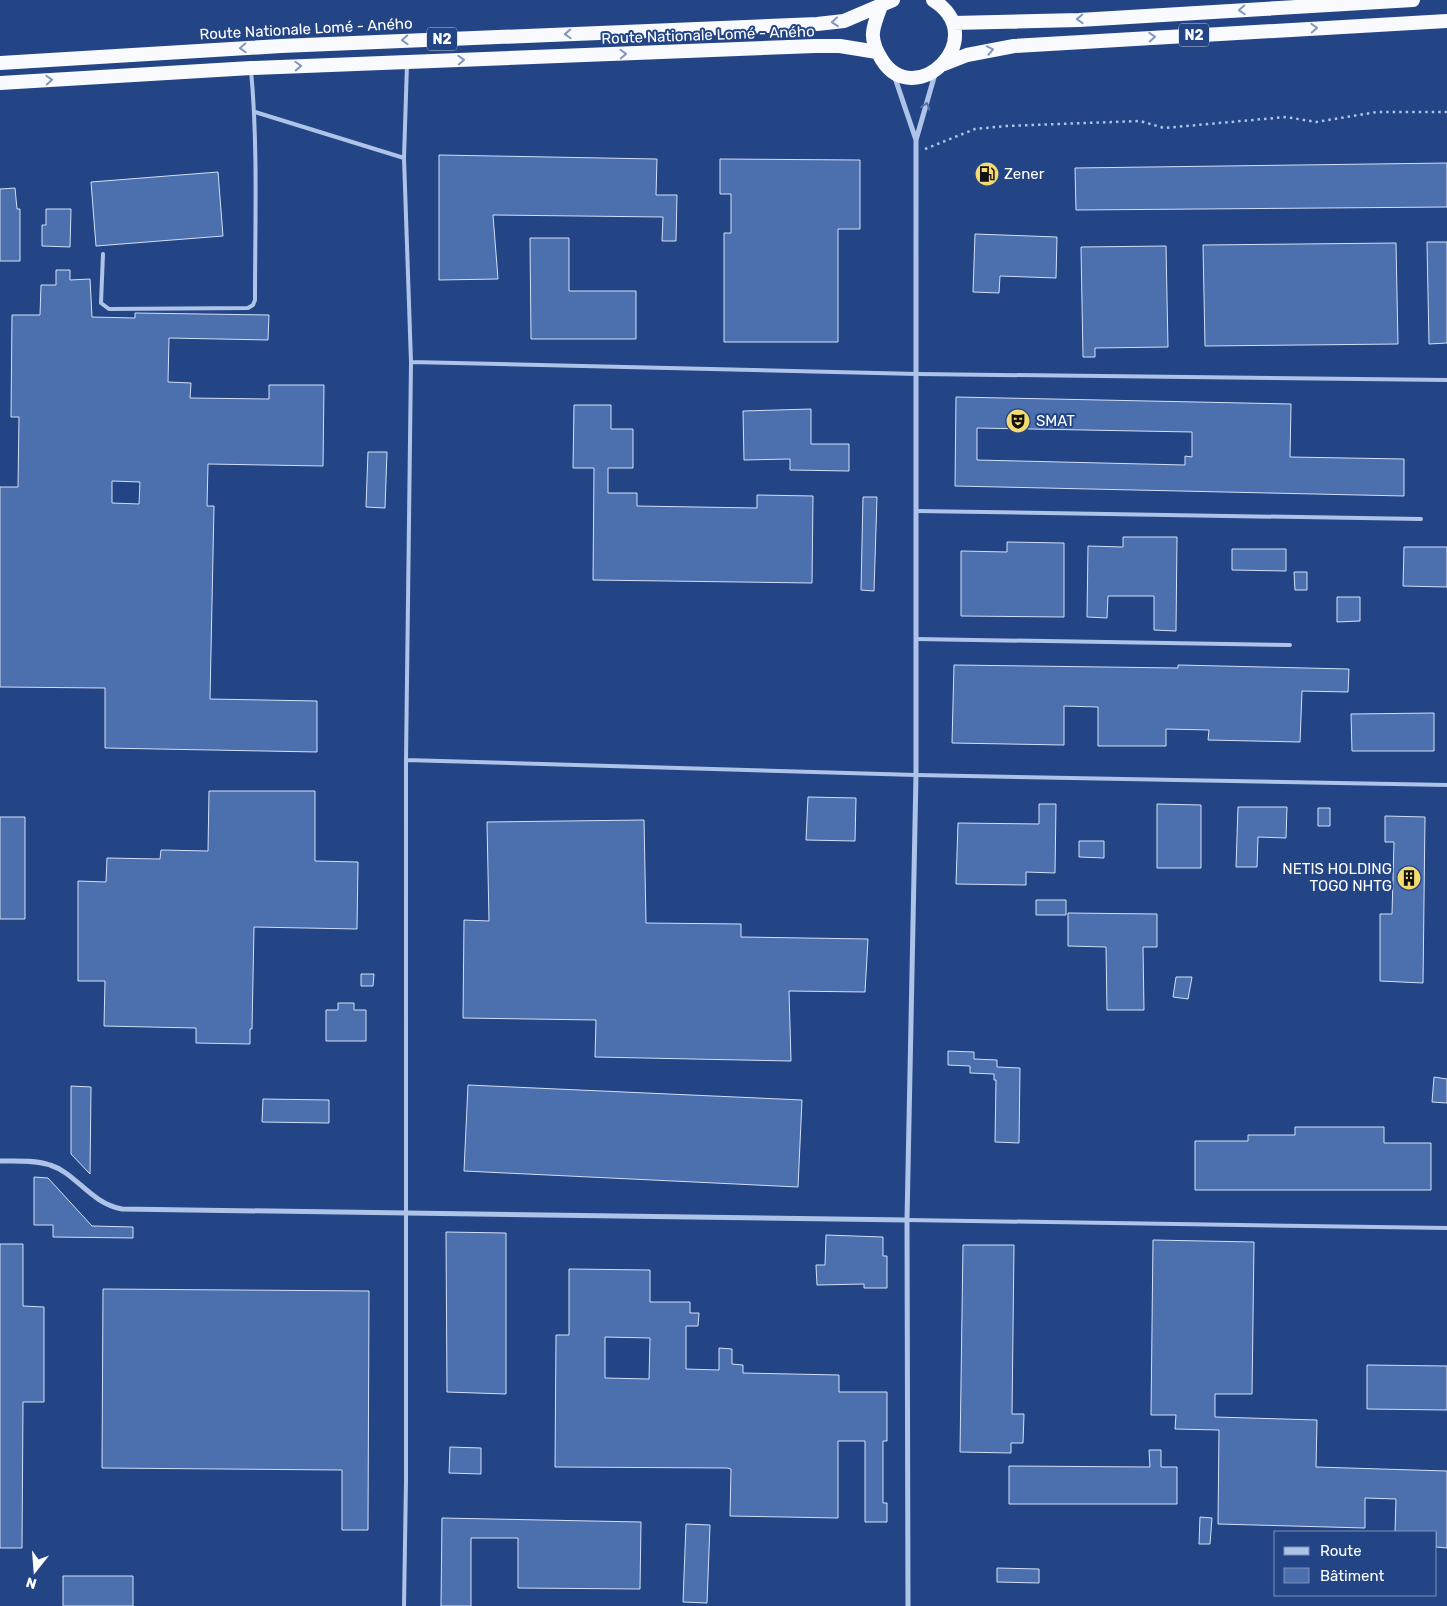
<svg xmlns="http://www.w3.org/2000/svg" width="1447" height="1606" font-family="Rubik,sans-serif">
<rect width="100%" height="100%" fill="#244585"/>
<path fill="#4c6fad" stroke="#d2dff6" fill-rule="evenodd" d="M439 155 657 159 656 195H677L676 241H662L663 217 493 215 498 279 439 280Z
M720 159 860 160V229H838V342H724V233H731V194H720Z
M1447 163V207L1076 210 1075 168Z
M218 172 223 236 96 246 91 182Z
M15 188 17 209H20V261H0V189Z
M46 209H71L70 247 42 246V225H46Z
M975 234 1057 237 1056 278 1000 276 999 293 973 292Z
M530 238H569V291H636V339H531Z
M1427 242H1447V343L1429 344Z
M1396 243 1398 344 1205 346 1203 245Z
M1166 246 1168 347 1095 348V357H1083L1081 247Z
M56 270H70V280L90 279 92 317 135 318V313L269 315 268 340 169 338 168 382 191 383 190 398 269 399V385H324L323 466 208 464 207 506H214L210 699 317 701V752L105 748V688L0 687V487H18L19 417H11L12 315H40L41 285H56ZM112 481 140 482 139 504 112 503Z
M956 397 1291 404 1290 457 1404 459V496L955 486ZM977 428 1192 432V457L1185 456V465L977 460Z
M574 405H611V429H633V468H608V493H637V506L757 508V495L813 496 812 583 593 580 594 468H573Z
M811 409V444H849V471L790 470V459L744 460 743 411Z
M368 452H387L385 508 366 507Z
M863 497H877L874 591 861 590Z
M1123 537H1177L1176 631 1154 630V596H1108L1107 618 1087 617 1088 546 1123 547Z
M1007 542 1064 543V617L961 616V551L1007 552Z
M1404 547H1447V587L1403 586Z
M1232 549H1286V571L1232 570Z
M1294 572H1307V590H1295Z
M1337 597H1360V621L1337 622Z
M954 665 1178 668V665L1349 669 1348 692 1302 691 1300 742 1208 740 1209 730 1166 729V746H1098V707L1064 706V745L952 743Z
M1434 713V751H1352L1351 714Z
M209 791H315V861L358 862 357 929 254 927 252 1029H250V1044L196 1043V1028L104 1026 105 981H78V881L106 882 107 858 160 859 161 850 208 851Z
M808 797 856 798 855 841 806 840Z
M1039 804H1056L1055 873 1026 872V885L956 884 958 823 1039 824Z
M1157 804 1201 805V868H1157Z
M1238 807H1287L1286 838 1258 837 1257 867H1236Z
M1318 808H1330V826H1318Z
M1385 816 1425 817 1423 983 1380 981V914H1392L1394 842H1385Z
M0 817H25V919H0Z
M644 820 646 923 741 924V937L868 939 865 992 789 991 791 1061 595 1057 596 1020 463 1018 464 920 489 921 487 822Z
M1079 841H1104V858L1079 857Z
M1036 900H1066V915H1036Z
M1068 913 1157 914V947H1143L1144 1010H1107L1106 947 1068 946Z
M361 974H374L373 986H361Z
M1176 977H1192L1188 999 1173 997Z
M338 1003H354V1010H366V1041H326V1010H338Z
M948 1051 974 1052V1059L997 1060V1067L1020 1068 1019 1143 995 1142 996 1080H994V1074L970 1073V1066L948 1065Z
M1434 1077 1447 1079V1103L1432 1102Z
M468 1085 802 1100 798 1187 464 1171Z
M71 1086 91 1087 90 1174 71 1154Z
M263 1099 329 1100V1123L262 1122Z
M1295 1127H1384V1143H1431V1190H1195V1141H1248V1135H1295Z
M34 1177 48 1178 92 1226 133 1227V1238L53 1237V1225H34Z
M446 1232 506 1233V1394L447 1392Z
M826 1235 883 1237V1256H887V1288H864V1284L817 1285 816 1265H825Z
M1153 1240 1254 1242 1252 1394H1215V1417L1317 1420 1316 1467 1447 1471V1548L1436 1547V1532H1395L1396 1499 1365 1498V1528L1218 1524 1219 1430 1175 1429 1176 1415H1151Z
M0 1244H23V1306L44 1307V1402H23L22 1548H0Z
M963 1245H1014L1012 1414H1024L1023 1443H1011V1453L960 1452Z
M569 1269 650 1270V1302H690V1313H699L698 1326H686V1369L719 1370V1348L732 1349V1364L743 1365V1373L839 1375V1392H887V1441H883V1503H887V1522H865V1441H838V1518L730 1516 731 1469 727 1468 555 1467 556 1335H569ZM605 1337 650 1338 649 1379 605 1378Z
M103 1289 369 1291 368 1530H342V1470L102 1468Z
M1367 1365 1447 1366V1410L1367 1409Z
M450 1447 481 1448V1474L449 1473Z
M1149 1450H1161V1467H1177V1504H1009V1466L1150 1467Z
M1200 1517 1212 1518 1210 1544H1199Z
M442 1518 641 1522 640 1589 518 1588V1538H471V1606H441Z
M686 1524 710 1525 707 1603 683 1602Z
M997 1568 1039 1569V1583L997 1582Z
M63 1576H133V1606H63Z"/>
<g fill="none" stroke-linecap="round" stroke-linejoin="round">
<path stroke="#aec3e8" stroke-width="2.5" stroke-dasharray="2.5 4" stroke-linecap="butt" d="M925 149 975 129 1006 126 1140 121 1164 128 1286 117 1316 122 1377 112H1447"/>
<path stroke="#aec3e8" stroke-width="4" d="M255 112 404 158
M103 254 101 303 109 309 248 308 253 305 255 300C255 223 258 146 251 70
M411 362 917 374 1447 380
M916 511 1421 519
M916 639 1290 645
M406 760 916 775 1447 785
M907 1220 1447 1228
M404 1606 406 1481V760L411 362 404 158 407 64"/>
<path stroke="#aec3e8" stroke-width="5" d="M894 75 916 140
M0 1161C16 1161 35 1160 50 1165 76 1173 90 1203 122 1209L907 1220
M908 1606 907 1220 916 775V140L935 74"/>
<path stroke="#f8fafe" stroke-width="14" d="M881 6C872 29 868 38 882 60 915 112 993 38 933 0
M953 23 1079 20 1413 0
M0 63 281 46 817 24 844 21 893 0
M944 64 967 55 1014 46 1447 21
M0 83 251 68 815 46H840L877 52"/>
</g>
<defs><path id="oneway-chevron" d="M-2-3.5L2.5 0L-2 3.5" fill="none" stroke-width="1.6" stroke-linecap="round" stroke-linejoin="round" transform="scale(1.25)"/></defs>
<g stroke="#8396bb">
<use href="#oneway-chevron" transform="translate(1242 10) rotate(177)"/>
<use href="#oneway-chevron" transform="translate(1080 19) rotate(178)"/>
<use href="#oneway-chevron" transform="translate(835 22) rotate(174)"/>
<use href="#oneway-chevron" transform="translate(1314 28) rotate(-3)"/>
<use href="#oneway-chevron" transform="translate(568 34) rotate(178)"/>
<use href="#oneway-chevron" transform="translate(1152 37) rotate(-3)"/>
<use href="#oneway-chevron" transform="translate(405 40) rotate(177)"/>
<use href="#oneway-chevron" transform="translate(243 48) rotate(177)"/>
<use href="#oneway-chevron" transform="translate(990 50) rotate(-11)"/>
<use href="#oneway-chevron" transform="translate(623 54) rotate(-2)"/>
<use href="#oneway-chevron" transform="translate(461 60) rotate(-3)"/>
<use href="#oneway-chevron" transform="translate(298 66) rotate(-2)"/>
<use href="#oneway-chevron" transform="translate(49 80) rotate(-3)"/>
</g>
<use stroke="#5471a8" href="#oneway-chevron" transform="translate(926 106) rotate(-74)"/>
<defs>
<symbol id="fuel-disc" viewBox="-11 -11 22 22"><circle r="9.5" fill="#f3da71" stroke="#244585"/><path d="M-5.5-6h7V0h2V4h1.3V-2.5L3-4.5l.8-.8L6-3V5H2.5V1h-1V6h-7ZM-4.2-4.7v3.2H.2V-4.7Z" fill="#111"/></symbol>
<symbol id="theatre-disc" viewBox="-11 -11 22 22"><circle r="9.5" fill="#f3da71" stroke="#244585"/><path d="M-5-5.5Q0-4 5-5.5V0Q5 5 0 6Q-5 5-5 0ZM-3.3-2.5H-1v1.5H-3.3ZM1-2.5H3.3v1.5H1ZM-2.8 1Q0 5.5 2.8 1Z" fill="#111"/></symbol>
<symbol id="building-disc" viewBox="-11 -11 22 22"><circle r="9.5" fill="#f3da71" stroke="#244585"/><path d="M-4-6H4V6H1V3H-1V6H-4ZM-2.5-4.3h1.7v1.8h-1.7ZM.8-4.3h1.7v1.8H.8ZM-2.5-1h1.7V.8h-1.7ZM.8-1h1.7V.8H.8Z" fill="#111"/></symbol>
</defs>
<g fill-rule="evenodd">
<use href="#fuel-disc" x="973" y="160" width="28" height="28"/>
<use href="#theatre-disc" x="1004" y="407" width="28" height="28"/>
<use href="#building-disc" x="1395" y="864" width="28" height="28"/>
</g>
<g text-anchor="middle" stroke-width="4" stroke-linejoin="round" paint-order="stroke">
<g fill="#244585" stroke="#bdc7da" stroke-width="1">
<rect x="1179" y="23.5" width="30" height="23" rx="4"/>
<rect x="427" y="27.5" width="30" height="23" rx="4"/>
</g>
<g font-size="14" font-weight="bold" fill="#fff">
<text x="1194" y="40">N2</text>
<text x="442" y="44">N2</text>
</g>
<g font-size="15" fill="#fff" stroke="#244585">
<text transform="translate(306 29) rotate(-3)" y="5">Route Nationale Lomé - Aného</text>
<text transform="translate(708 35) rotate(-2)" y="5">Route Nationale Lomé - Aného</text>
</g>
<g font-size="15" fill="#fff" stroke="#244585" text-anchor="start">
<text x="1004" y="179">Zener</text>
<text x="1036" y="426">SMAT</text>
<text x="1392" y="874" text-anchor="end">NETIS HOLDING<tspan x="1392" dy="17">TOGO NHTG</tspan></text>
</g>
</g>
<rect x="1274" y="1531" width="162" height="65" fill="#244585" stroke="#7c8fb6"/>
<rect x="1284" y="1547" width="25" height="8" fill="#aec3e8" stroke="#7c8fb6"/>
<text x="1320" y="1556" font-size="15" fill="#ffffff">Route</text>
<rect x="1284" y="1568" width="25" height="15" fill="#4c6fad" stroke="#7c8fb6"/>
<text x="1320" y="1581" font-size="15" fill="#ffffff">Bâtiment</text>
<g transform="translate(35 1571) rotate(197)" stroke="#244585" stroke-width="4" paint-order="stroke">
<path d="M0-4L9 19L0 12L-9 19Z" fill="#ffffff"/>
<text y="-8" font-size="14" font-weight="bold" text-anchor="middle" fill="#ffffff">N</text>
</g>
</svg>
